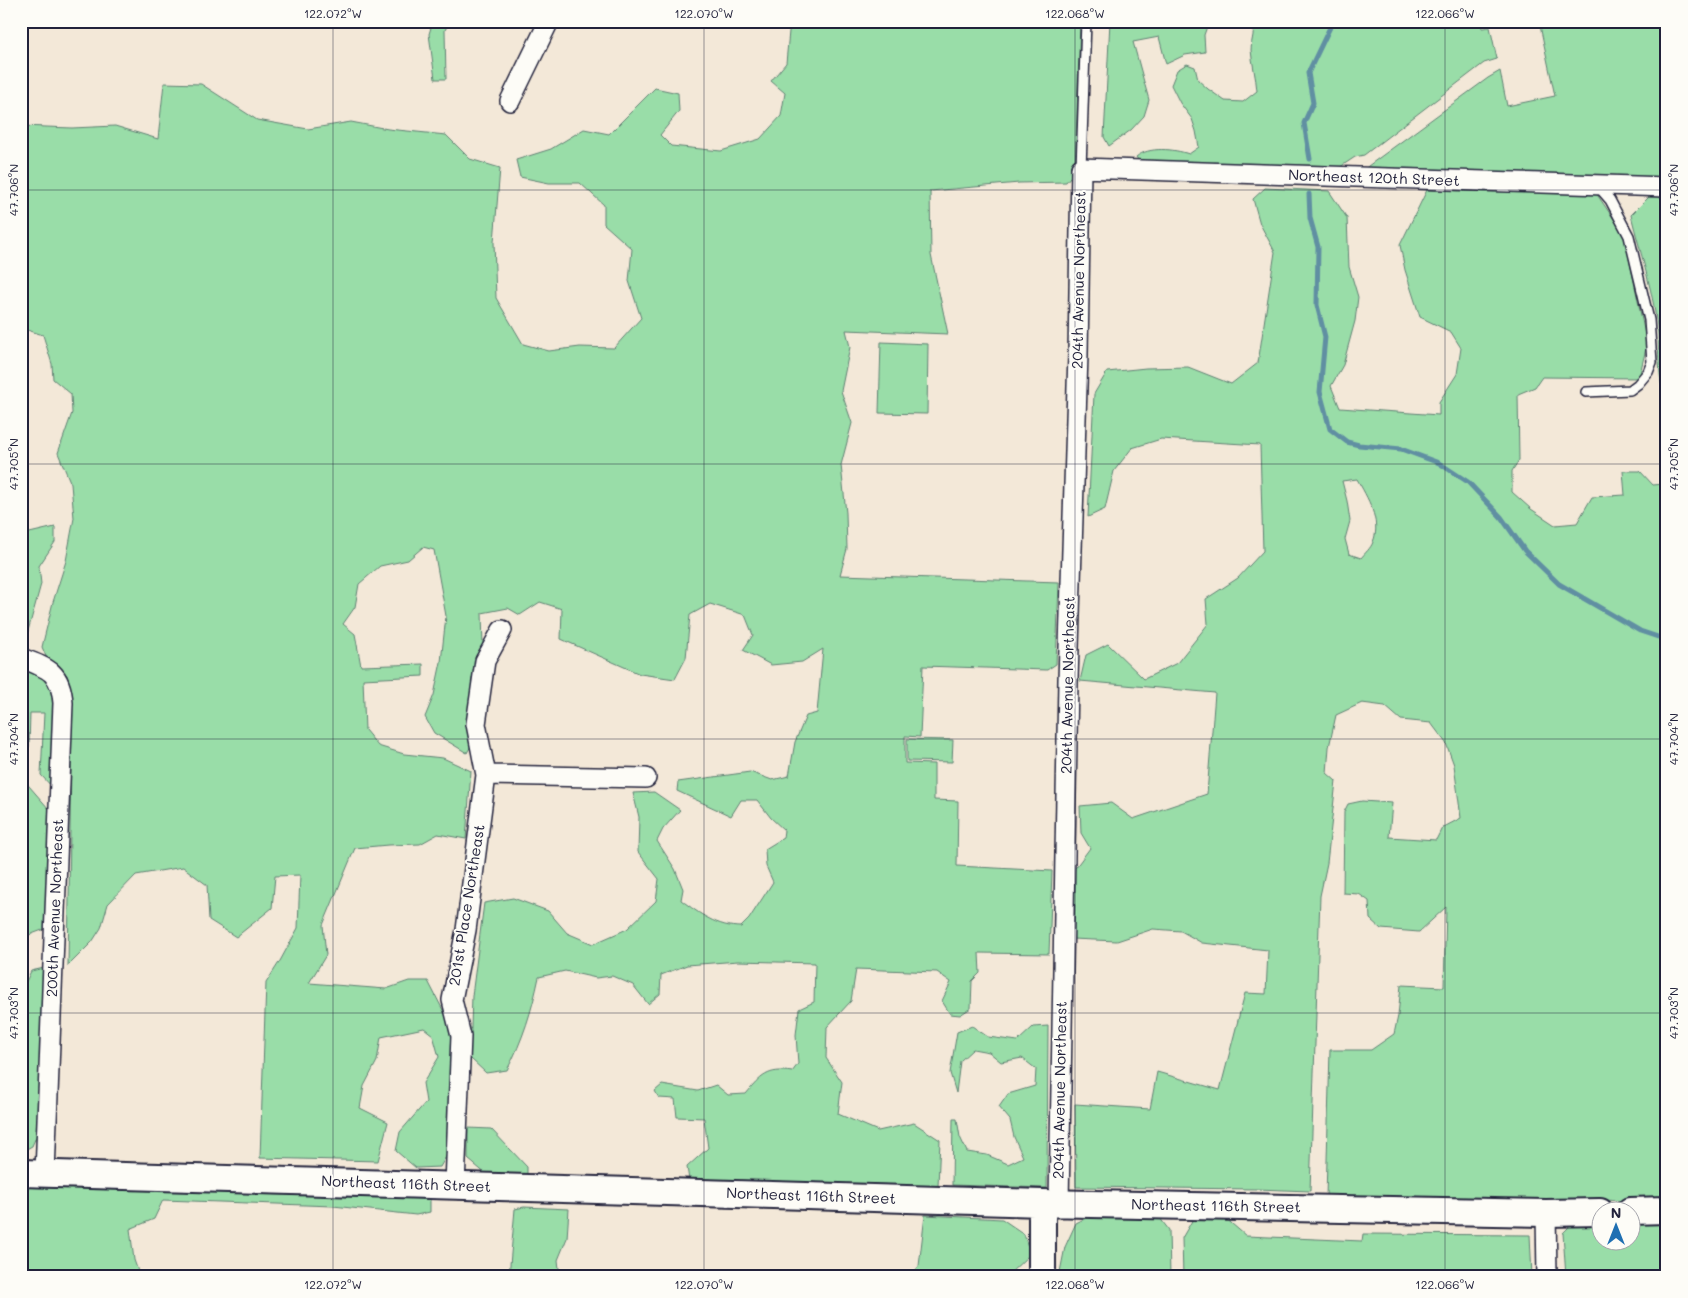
<svg xmlns="http://www.w3.org/2000/svg" width="1688" height="1298" font-family="Mali,sans-serif">
<rect width="100%" height="100%" fill="#f3e8d8"/>
<filter id="ink" filterUnits="userSpaceOnUse"><feTurbulence type="fractalNoise" baseFrequency=".02" numOctaves="2"/><feDisplacementMap in="SourceGraphic" scale="10" xChannelSelector="R" yChannelSelector="G"/><feConvolveMatrix kernelMatrix="1 2 1 2 8 2 1 2 1" color-interpolation-filters="sRGB"/></filter>
<g filter="url(#ink)">
<path fill="#99dda8" stroke="#5e8072" fill-rule="evenodd" d="M433 21H450L445 30 446 79H435L429 34Z
M790 21H1080L1075 171 1066 182 1019 183 930 191 931 255 948 334 846 330 850 347 841 391 852 423 841 465 846 513 847 549 840 575 1059 582 1056 664 1047 670 923 666 920 737 905 736V763L934 764V800L958 801 957 866 1052 871 1049 954 979 953 980 973 972 981 971 1008 960 1015 950 1014 942 1001 951 982 937 972 856 969 851 1001 827 1027 826 1058 842 1082 838 1114 878 1131 914 1123 940 1140 938 1186 689 1180 687 1167 708 1148 704 1118 677 1117 675 1099 659 1098 655 1091 662 1085 698 1091 716 1085 728 1095 746 1094C761 1076 768 1068 792 1072L798 1064 796 1035 799 1009 814 1002 815 963 738 961 687 965 661 975 660 994 648 1004 633 985 612 976 596 978 565 971 539 977C532 1010 523 1040 507 1070L486 1073 470 1058 472 996 484 903 513 898 548 911 567 933 593 944 627 929 656 901 659 879 638 852 639 817 633 793 654 792 680 810 663 829 657 841 675 869 683 889 681 900C700 914 717 927 741 927L749 919 773 882 766 866 765 849 783 838 784 830 771 818 757 800H741L731 816 677 791 678 782 750 772 772 780 789 776 795 742 806 716 817 713 823 649 802 662 771 665 743 650 753 635 745 615 710 604 690 615 686 658 675 679 640 674 561 639 562 609 540 602 520 615 508 608 482 613 483 646 472 744 467 753 434 733 425 717 434 695 441 662 446 616 434 550 423 547 408 560 380 566 359 584 355 607 343 624 355 634 361 666 423 664V676L363 679 365 730 378 746 404 754 443 758 471 771 466 839 438 834 420 844 388 845 355 848 323 925 326 955 309 983 386 989 409 981H428L446 1016 454 1051 448 1153 440 1167 416 1168 396 1151 400 1132 426 1102 423 1083 439 1057 433 1035 424 1028 381 1037 377 1061 364 1086 360 1108 388 1122 378 1161 260 1158 266 983 280 961 298 928 300 875 275 876 272 908 236 937 209 920 207 885 183 867 136 875 108 904 101 928 92 942 68 966 72 694 67 675 48 661 42 647 53 602 66 561 74 518 71 484 58 453 72 413 71 394 53 379 52 364 43 335 21 328V126L72 128 115 126 158 139 164 83 201 84 257 120 308 129 351 122 388 129 446 135 470 159 500 168 494 242 496 298 523 344 549 351 580 347 614 348 641 318 629 281 632 249 604 224V205L580 183H549L520 177 516 160 551 149 584 129 609 134 655 88 678 93 679 111 660 135 671 146 721 151 760 139 781 116 785 93 771 81 786 63Z
M1110 21H1209L1204 35 1205 52 1185 55 1166 64 1159 37 1133 42 1149 100 1144 116 1131 130 1109 146 1104 137Z
M1254 21H1480L1482 28 1490 27 1497 59 1484 63 1364 155 1355 157 1334 171 1139 161 1136 157C1149 146 1174 149 1189 154L1199 147 1196 131 1192 119 1180 103 1171 85 1177 70 1187 64 1195 67 1198 80 1208 89 1225 101 1243 102 1257 91C1256 77 1252 63 1251 50 1251 40 1255 32 1254 21Z
M1539 21H1667V179L1364 169 1488 78 1500 71 1507 106 1555 96Z
M1265 188 1329 191 1347 218 1349 267 1358 297 1355 321 1343 365 1331 386 1340 408 1439 415V402L1457 374 1461 348 1451 332 1420 317 1405 270 1400 245 1427 190 1596 193 1624 234 1647 344 1639 378 1542 377 1535 387 1518 394 1519 460 1512 471V492L1531 509 1555 525 1577 523 1592 497 1625 495 1623 471H1640L1653 485 1665 484 1667 480V1201L1326 1197 1330 1050H1371L1394 1034 1398 1016 1401 985 1444 987 1446 907 1419 932 1381 929 1370 919 1369 901 1359 894 1343 893 1344 812 1348 804 1362 801 1392 803 1389 837 1436 840 1442 828 1461 818 1454 765 1446 743 1431 723 1401 720 1385 706 1362 703 1336 715 1329 747 1327 773 1336 781 1327 863 1320 896 1310 1191 1257 1189 1076 1187 1075 1104 1150 1109 1157 1072 1220 1090 1245 993 1266 994 1268 950 1202 943 1181 931 1153 929 1117 941 1072 939 1073 871 1090 848 1081 833 1080 806 1111 803 1133 819 1207 794 1215 693 1080 681 1086 655 1108 644 1144 679 1177 663 1208 624 1206 599 1238 578 1263 551 1260 445 1161 439 1132 448 1114 471 1105 509 1088 517 1094 394 1107 372 1146 368 1188 367 1231 384 1258 363 1275 252 1260 224 1253 199ZM1357 479C1367 497 1382 521 1373 542 1371 548 1365 553 1361 558L1349 554 1345 539 1350 521 1347 501 1342 481Z
M1649 197H1667V400C1658 388 1659 351 1658 335 1655 297 1640 252 1631 215Z
M881 342 928 344 927 414 879 413Z
M55 527V542L39 566 41 584 23 649 21 648V535Z
M21 662C32 670 43 676 51 688 62 705 54 767 54 789L41 775 44 713H30L29 747H21Z
M907 739 953 740 952 762 907 761Z
M22 778 49 809 45 929 29 935 21 946Z
M44 968 39 1130 32 1146 21 1152V992L31 971Z
M972 1026 988 1037 1018 1041 1033 1027 1048 1026 1047 1188 952 1185 953 1119H957L960 1137 967 1152 987 1155 1008 1164 1023 1157 1014 1137 1010 1120 999 1107 1008 1094 1035 1086 1036 1069 1022 1058 1001 1062 989 1052 973 1049 960 1061 956 1093 950 1073 957 1032Z
M468 1128 491 1129 527 1167V1176L487 1175 468 1159Z
M21 1186 430 1198V1212L416 1215 333 1206 163 1200 154 1219 130 1229 134 1260 140 1277H21Z
M524 1207 569 1209 567 1238 558 1260 560 1277 509 1276 515 1209Z
M925 1215 1002 1219 1024 1234 1030 1254 1006 1277H910L919 1266Z
M1092 1215 1159 1217 1169 1230 1170 1277H1059L1065 1247 1076 1223Z
M1224 1217 1246 1236 1362 1241 1363 1234 1530 1235 1532 1277H1183L1182 1238 1193 1219Z
M1631 1221H1667V1277H1566L1563 1233 1572 1224 1600 1223V1240H1630Z
M372 1272 411 1276V1277H351Z"/>
<g fill="none" stroke-linecap="round" stroke-linejoin="round">
<path stroke="#608fa2" stroke-width="5" d="M1310 159 1304 123 1313 103 1308 73 1333 21
M1309 194 1310 218 1318 247 1317 305 1325 337 1320 392 1330 429 1347 442 1359 445 1401 449 1439 463 1468 482 1501 517 1525 551 1559 584 1640 631 1667 640"/>
<defs>
<path id="lane" d="M1081 168 1086 21
M1586 392 1630 390 1638 384 1648 372 1652 362 1649 320 1629 236 1610 200 1597 185"/>
<path id="street" d="M510 101 549 21
M21 658C48 668 61 672 63 703L45 1173
M486 775 646 778
M455 1185 461 1036 452 1000 466 930 486 775 476 724 485 661 502 630
M1059 1203 1068 680 1078 354 1081 168 1667 187
M1546 1213 1547 1277"/>
<path id="secondary" d="M21 1173 1042 1203 1546 1213 1600 1212
M1042 1203V1277
M1630 1211 1667 1210"/>
</defs>
<use href="#lane" stroke="#22223b" stroke-width="12"/>
<use href="#street" stroke="#22223b" stroke-width="22"/>
<use href="#secondary" stroke="#22223b" stroke-width="30"/>
<use href="#lane" stroke="#fdfcf7" stroke-width="9"/>
<use href="#street" stroke="#fdfcf7" stroke-width="19"/>
<use href="#secondary" stroke="#fdfcf7" stroke-width="26"/>
</g>
</g>
<path fill="none" stroke="#22223b" stroke-width="1" stroke-opacity="0.45" d="M333 21V1277M704 21V1277M1075 21V1277M1445 21V1277M21 190H1667M21 464H1667M21 739H1667M21 1013H1667"/>
<g text-anchor="middle" stroke-width="4" stroke-linejoin="round" paint-order="stroke">
<g font-size="15" fill="#22223b" stroke="#fdfcf7">
<text transform="translate(1374 178) rotate(2)" y="5">Northeast 120th Street</text>
<text transform="translate(1079 280) rotate(-89)" y="5">204th Avenue Northeast</text>
<text transform="translate(1068 685) rotate(-89)" y="5">204th Avenue Northeast</text>
<text transform="translate(467 905) rotate(-81)" y="5">201st Place Northeast</text>
<text transform="translate(55 908) rotate(-88)" y="5">200th Avenue Northeast</text>
<text transform="translate(1060 1090) rotate(-89)" y="5">204th Avenue Northeast</text>
<text transform="translate(406 1184) rotate(2)" y="5">Northeast 116th Street</text>
<text transform="translate(811 1196) rotate(2)" y="5">Northeast 116th Street</text>
<text transform="translate(1216 1206) rotate(1)" y="5">Northeast 116th Street</text>
</g>
</g>
<rect width="1688" height="1298" fill="none" stroke="#fdfcf7" stroke-width="55"/>
<g transform="translate(1616 1226)"><circle r="24" fill="#fdfcf7" stroke="#a5a5ac"/>
<path d="M0-4L9 19L0 12L-9 19Z" fill="#1f6fb2"/>
<text y="-8" font-size="14" font-weight="bold" text-anchor="middle" fill="#22223b">N</text>
</g>
<rect x="28" y="28" width="1632" height="1242" fill="none" stroke="#22223b" stroke-width="2"/>
<g font-size="12" text-anchor="middle" fill="#22223b">
<text x="333" y="18">122.072°W</text>
<text x="704" y="18">122.070°W</text>
<text x="1075" y="18">122.068°W</text>
<text x="1445" y="18">122.066°W</text>
<text transform="translate(14 190) rotate(-90)" y="4">47.706°N</text>
<text transform="translate(1674 190) rotate(-90)" y="4">47.706°N</text>
<text transform="translate(14 464) rotate(-90)" y="4">47.705°N</text>
<text transform="translate(1674 464) rotate(-90)" y="4">47.705°N</text>
<text transform="translate(14 739) rotate(-90)" y="4">47.704°N</text>
<text transform="translate(1674 739) rotate(-90)" y="4">47.704°N</text>
<text transform="translate(14 1013) rotate(-90)" y="4">47.703°N</text>
<text transform="translate(1674 1013) rotate(-90)" y="4">47.703°N</text>
<text x="333" y="1289">122.072°W</text>
<text x="704" y="1289">122.070°W</text>
<text x="1075" y="1289">122.068°W</text>
<text x="1445" y="1289">122.066°W</text>
</g>
</svg>
